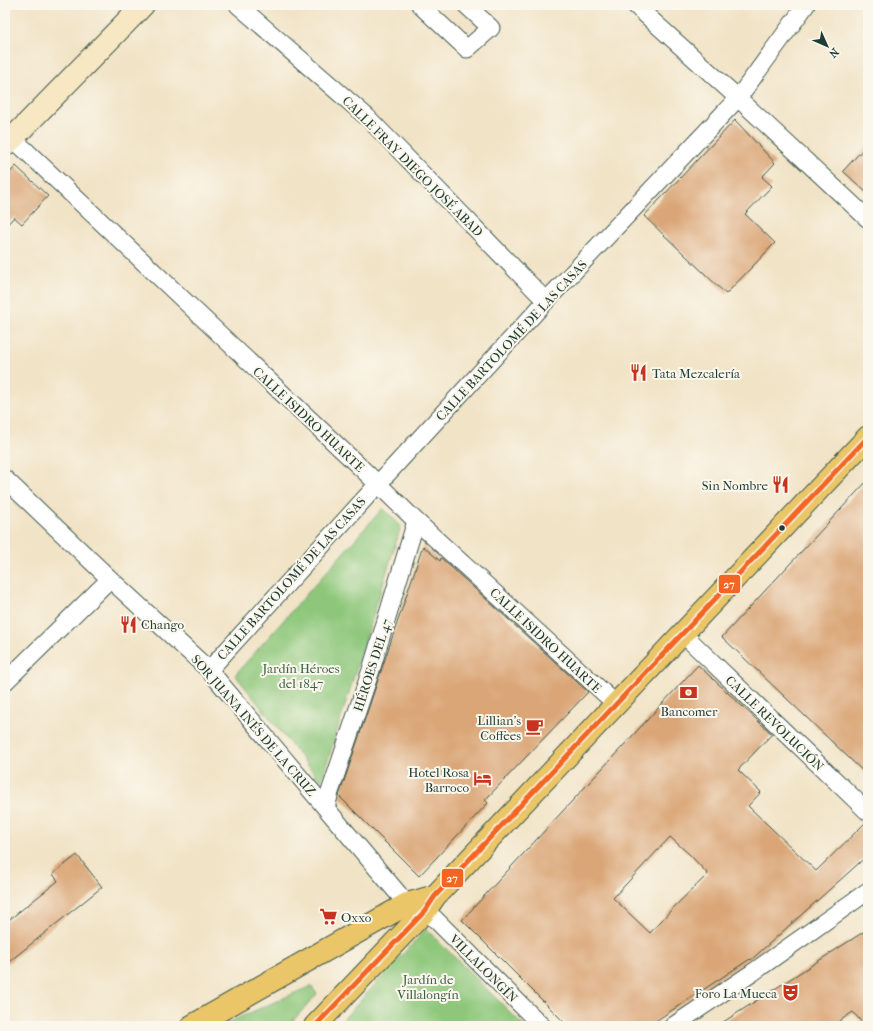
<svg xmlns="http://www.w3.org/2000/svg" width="873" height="1031" font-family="'IM FELL French Canon',serif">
<rect width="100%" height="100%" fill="#fbf7ec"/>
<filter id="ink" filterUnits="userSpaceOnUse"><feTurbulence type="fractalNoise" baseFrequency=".025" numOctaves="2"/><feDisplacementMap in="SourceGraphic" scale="8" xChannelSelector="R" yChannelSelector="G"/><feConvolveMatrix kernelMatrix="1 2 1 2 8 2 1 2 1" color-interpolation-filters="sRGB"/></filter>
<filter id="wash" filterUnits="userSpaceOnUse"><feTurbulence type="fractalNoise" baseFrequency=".012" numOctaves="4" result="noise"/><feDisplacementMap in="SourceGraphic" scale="16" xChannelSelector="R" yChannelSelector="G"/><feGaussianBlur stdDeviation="0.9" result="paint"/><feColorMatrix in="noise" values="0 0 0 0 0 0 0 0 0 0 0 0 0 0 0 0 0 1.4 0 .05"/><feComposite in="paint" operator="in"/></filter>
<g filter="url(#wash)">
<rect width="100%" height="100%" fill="#f1e3c6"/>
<path fill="#8ec77b" stroke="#568258" d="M383 508 401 526 321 782 235 675Z
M426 929 524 1026H337Z
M311 986 317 994 288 1026H220Z"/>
<g id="blocks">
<path fill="#daa677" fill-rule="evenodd" d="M735 120 775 163 762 177 772 186 745 214 775 243 726 294 644 216Z
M868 144V194L843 171Z
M16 166 48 196 22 224 14 217 5 227V178Z
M868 480V776L722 637Z
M423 546 440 561 441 558 588 692 485 800 488 803 419 876 339 796Z
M698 665 772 734 738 770 761 792 748 806 816 871 866 822H868V855L751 960 750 959 648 1026H568L462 920ZM670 837 689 854 708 874 672 909 650 933 613 898Z
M77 855 102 887 5 965V923L58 881 53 874Z
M868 929V1026H865L853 1012 832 1026H717Z"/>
</g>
</g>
<g filter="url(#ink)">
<use href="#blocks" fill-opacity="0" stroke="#3e564a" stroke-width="1"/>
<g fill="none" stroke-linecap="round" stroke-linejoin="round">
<defs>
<path id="street" d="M238 5 367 117 546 301
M420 5 467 49 491 28 466 5
M635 5 738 98 868 219
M5 131 378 484 416 521 616 704
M5 479 110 579 209 670 407 904 425 911 435 919 542 1026
M683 634 868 812
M209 670 378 484 546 301 738 98 806 5
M5 682 110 579
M326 808 330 792 371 670 416 521
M673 1026 752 973 868 891"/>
<path id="secondary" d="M5 145 13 138 143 5"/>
<path id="primary" d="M192 1026 407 904 435 896
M315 1026 425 911 435 896 868 437"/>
</defs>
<use href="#street" stroke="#3e564a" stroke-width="19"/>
<use href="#secondary" stroke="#3e564a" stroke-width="24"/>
<use href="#primary" stroke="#3e564a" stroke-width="24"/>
<use href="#street" stroke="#fff" stroke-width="17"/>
<use href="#secondary" stroke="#f7e8c3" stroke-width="22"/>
<use href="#primary" stroke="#eac669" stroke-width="22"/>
<defs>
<path id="bus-1" d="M315 1026 425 911 435 896 868 437"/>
</defs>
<use href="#bus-1" stroke="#fbf7ec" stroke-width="8"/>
<use href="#bus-1" stroke="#f26522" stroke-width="5"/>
</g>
</g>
<defs>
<symbol id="restaurant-bare" viewBox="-9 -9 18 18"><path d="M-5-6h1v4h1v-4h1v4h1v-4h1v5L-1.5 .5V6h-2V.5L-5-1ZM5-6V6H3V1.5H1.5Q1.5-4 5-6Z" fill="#c8321e" stroke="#fbf7ec" stroke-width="2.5" paint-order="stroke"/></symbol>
<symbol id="bank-bare" viewBox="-9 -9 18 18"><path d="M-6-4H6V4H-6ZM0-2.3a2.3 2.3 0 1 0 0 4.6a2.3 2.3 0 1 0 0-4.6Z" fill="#c8321e" stroke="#fbf7ec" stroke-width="2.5" paint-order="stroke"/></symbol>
<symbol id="cafe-bare" viewBox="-9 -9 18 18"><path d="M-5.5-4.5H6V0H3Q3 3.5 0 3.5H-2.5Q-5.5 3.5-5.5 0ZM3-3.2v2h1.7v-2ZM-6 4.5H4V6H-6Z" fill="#c8321e" stroke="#fbf7ec" stroke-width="2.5" paint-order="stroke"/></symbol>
<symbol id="hotel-bare" viewBox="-9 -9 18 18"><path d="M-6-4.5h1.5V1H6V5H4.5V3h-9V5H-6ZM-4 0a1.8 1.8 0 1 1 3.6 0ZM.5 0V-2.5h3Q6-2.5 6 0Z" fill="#c8321e" stroke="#fbf7ec" stroke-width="2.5" paint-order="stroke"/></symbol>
<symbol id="supermarket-bare" viewBox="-9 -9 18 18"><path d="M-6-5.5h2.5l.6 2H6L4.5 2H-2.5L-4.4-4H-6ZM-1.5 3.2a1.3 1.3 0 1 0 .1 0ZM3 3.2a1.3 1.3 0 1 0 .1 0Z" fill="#c8321e" stroke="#fbf7ec" stroke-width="2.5" paint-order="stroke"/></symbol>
<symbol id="theatre-bare" viewBox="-9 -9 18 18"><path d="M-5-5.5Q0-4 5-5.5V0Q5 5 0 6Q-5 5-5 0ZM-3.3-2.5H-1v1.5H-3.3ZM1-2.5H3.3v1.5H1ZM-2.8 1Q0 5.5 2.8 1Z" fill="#c8321e" stroke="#fbf7ec" stroke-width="2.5" paint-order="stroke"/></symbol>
</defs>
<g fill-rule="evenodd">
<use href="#restaurant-bare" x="626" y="360" width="25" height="25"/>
<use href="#restaurant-bare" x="768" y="472" width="25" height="25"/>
<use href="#restaurant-bare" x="116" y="612" width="25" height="25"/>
<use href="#bank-bare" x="676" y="680" width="25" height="25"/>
<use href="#cafe-bare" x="522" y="714" width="25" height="25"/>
<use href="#hotel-bare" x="470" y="766" width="25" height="25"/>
<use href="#supermarket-bare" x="316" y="904" width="25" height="25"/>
<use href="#theatre-bare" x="778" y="980" width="25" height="25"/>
</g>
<circle fill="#1f3d34" stroke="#fbf7ec" stroke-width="1.5" cx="782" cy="528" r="3.5"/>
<g text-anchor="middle" stroke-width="4" stroke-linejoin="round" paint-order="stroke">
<g font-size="13" fill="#1f3d34" stroke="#fbf7ec">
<text transform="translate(413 166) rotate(45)" y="5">CALLE FRAY DIEGO JOSÉ ABAD</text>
<text transform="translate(511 340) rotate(-47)" y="5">CALLE BARTOLOMÉ DE LAS CASAS</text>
<text transform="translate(309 419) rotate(43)" y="5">CALLE ISIDRO HUARTE</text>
<text transform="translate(291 578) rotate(-48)" y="5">CALLE BARTOLOMÉ DE LAS CASAS</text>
<text transform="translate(546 640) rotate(43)" y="5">CALLE ISIDRO HUARTE</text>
<text transform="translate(372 665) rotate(-72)" y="5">HÉROES DEL 47</text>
<text transform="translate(775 723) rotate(44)" y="5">CALLE REVOLUCIÓN</text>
<text transform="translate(254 725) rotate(49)" y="5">SOR JUANA INÉS DE LA CRUZ</text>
<text transform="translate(484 968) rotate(45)" y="5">VILLALONGÍN</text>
</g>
<g font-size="13" fill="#1f3d34" stroke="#fbf7ec" text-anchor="end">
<text x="652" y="378" text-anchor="start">Tata Mezcalería</text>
<text x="768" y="490">Sin Nombre</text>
<text x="141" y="629" text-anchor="start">Chango</text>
<text x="689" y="716" text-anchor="middle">Bancomer</text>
<text x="521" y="725">Lillian's<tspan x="521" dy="15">Coffees</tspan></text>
<text x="469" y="777">Hotel Rosa<tspan x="469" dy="15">Barroco</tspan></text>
<text x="341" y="922" text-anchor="start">Oxxo</text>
<text x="777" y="998">Foro La Mueca</text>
</g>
<g font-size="13" fill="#3b6046" stroke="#fbf7ec">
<text x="301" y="673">Jardín Héroes<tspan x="301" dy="15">del 1847</tspan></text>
<text x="428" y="984">Jardín de<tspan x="428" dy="15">Villalongín</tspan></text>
</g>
</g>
<g stroke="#fbf7ec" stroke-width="1.5">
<rect x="718" y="574" width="23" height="20" rx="4" fill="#f26522"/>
<rect x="441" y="868" width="23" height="20" rx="4" fill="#f26522"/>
</g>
<g font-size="11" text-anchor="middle" font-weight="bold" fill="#fff">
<text x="729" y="588">27</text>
<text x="452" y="882">27</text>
</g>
<rect width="873" height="1031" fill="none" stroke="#fbf7ec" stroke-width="20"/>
<g transform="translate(827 46) rotate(135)" stroke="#fbf7ec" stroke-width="3" paint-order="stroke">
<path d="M0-3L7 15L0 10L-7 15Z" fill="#1f3d34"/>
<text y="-6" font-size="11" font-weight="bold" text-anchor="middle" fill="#1f3d34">N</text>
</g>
</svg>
